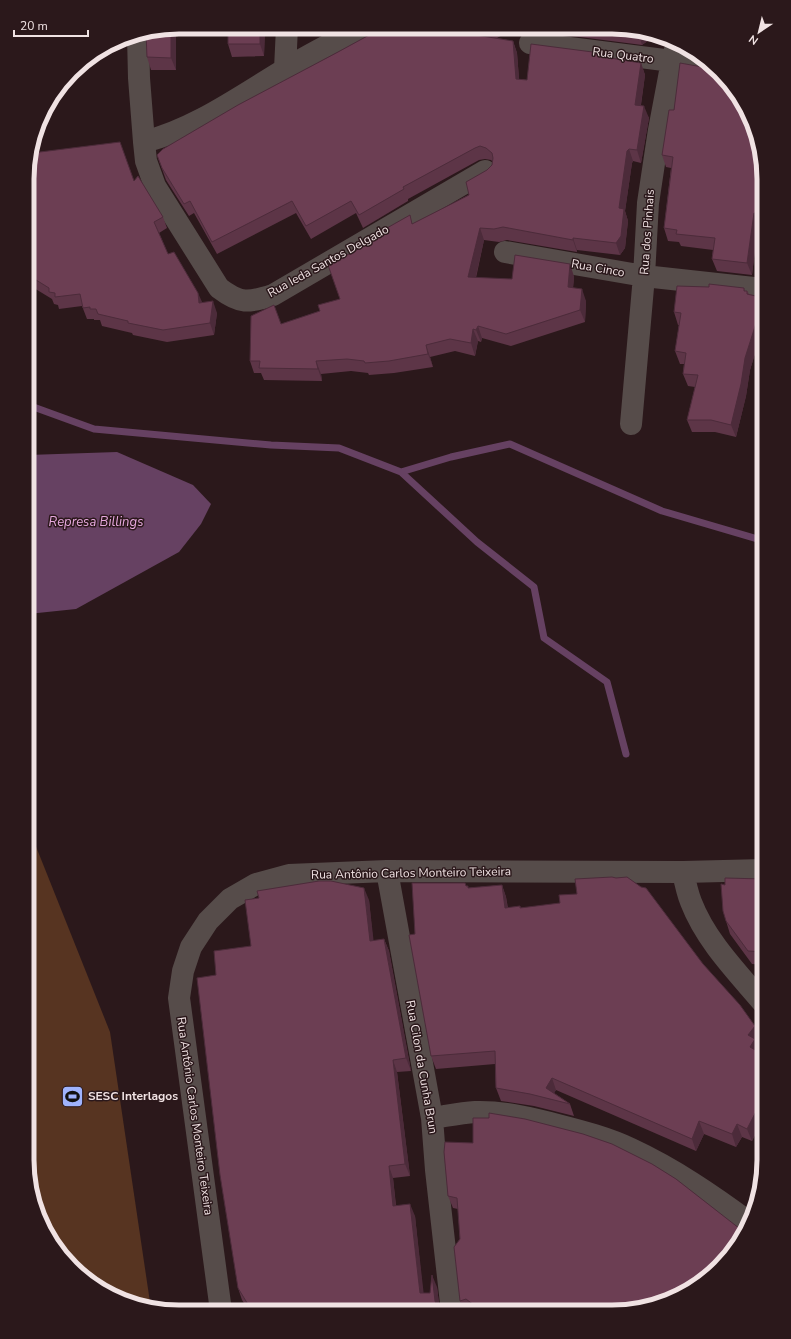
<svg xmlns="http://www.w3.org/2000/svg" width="791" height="1339" font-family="'Nunito Sans',sans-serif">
<rect width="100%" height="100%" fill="#2b181b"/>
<path fill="#573421" d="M27 824 110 1032 151 1309 120 1300 86 1281 58 1253 38 1218 27 1160Z"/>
<path fill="#664162" d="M117 452 193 485 211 504 201 524 179 552 76 609 28 614V455Z"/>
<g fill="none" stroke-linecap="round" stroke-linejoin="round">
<path stroke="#664162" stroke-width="7" d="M28 405 94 429 271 445 339 448 401 472 451 457 510 444 662 511 764 541
M401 472 477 542 534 587 544 638 607 682 626 754"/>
<path stroke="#564c4a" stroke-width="22" d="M138 35 139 78 144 142 146 161 155 186 219 288C240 304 248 303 273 295L485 171
M530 43 672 61 715 68
M285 69 287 27
M144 142C195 129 239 97 284 70 309 54 336 41 361 28
M505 252 644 276 764 289
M631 424 644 276 648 203 659 130 672 61 677 43
M387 871 432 1118 436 1170 452 1312
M683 872C685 882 687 892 691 902 706 941 737 972 764 1004
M432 1118C446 1116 461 1113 475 1112 500 1111 526 1117 550 1123 577 1130 606 1137 631 1149 674 1169 712 1195 750 1223
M221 1311 179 998 183 971 191 947 208 921 230 899 256 884 289 875 387 871 683 872 764 870"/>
</g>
<path fill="#5d3547" d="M265 27 264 56 232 57 228 44Z
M176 28V70H151L147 57 146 33Z
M382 28H515L497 38 513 41 517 53 519 79 527 80 609 57 641 63 645 75 641 105 649 118 641 163 633 161 632 163 625 211 628 221 625 248 620 255 577 250V252L507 240 499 242 484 240 476 278 512 279 570 264 574 277 573 288 586 301 585 322 511 346 482 338 481 342 478 341 475 356 455 351 430 357 433 367 394 373 369 375 368 373 351 371 321 374 322 381 264 380 261 373H254L250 361 281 324 320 311 340 299 413 224 469 195 487 170 492 165V161L491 160 485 159 479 160 408 199V201L363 228 356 213 311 239 296 213 217 254 194 213 189 216 166 180 157 155 338 52Z
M555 28H632L656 35 642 45 557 34Z
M674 110 764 179V227L758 225 752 275 717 271 712 259 713 250 681 246 679 242 668 241 664 228 671 168 666 167 662 155Z
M32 153 134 181 163 217 167 228 159 233 168 254 202 303 217 313 214 335 167 342 133 335 132 333 102 326 100 320H94V319H87L82 306 59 309 58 305 54 304 52 299 29 285 28 282V159Z
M709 287 744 288 745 291H747L749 294 764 298V324L750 370 746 396 736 437 715 432H692L687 420 695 387 688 386 683 374 684 364H680L675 351 679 325H678L674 312Z
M764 879V965L752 964 730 934 726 921 725 885Z
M502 885 506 897 508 908 520 906 521 908 703 964 755 1026 759 1038 756 1043 759 1052 764 1055V1117L752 1141 742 1137 736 1147 704 1134 696 1151 556 1090 554 1093 570 1104 574 1116 534 1106 501 1101 496 1088 495 1064 436 1069 431 1056 415 934 466 886H468V888Z
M369 900 373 941 384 939 389 951 411 1071 397 1072 410 1176 393 1178 396 1205 415 1216 423 1293H430L437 1287 440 1312 249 1311 242 1300 238 1288 216 975 251 946Z
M444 1152 613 1312H472L471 1311 468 1312H464L460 1301V1239L458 1209 453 1208 448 1196Z"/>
<path fill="#4c2b3a" d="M260 27H265L264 56 260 44Z
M171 28H176V70L171 58Z
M640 30 656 35 642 45 638 32Z
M513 41 517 53 520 91 516 79Z
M608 54 612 66 604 57Z
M641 63 645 75 639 117 635 105Z
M644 106 649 118 641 163 637 150Z
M629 149 633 161 632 163 625 211 628 221 625 248 620 255 616 243 619 208 627 151Z
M754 213 758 225 752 275 747 263Z
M480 228 484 240 473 289 468 277Z
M573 238 577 250V252L573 240Z
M570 264 574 277 572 299 568 287Z
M582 289 586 301 585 322 580 310Z
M198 293 203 304 199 303Z
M764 298V324L750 370 746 396 736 437 731 425 745 358Z
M213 301 217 313 214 335 210 323Z
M478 326 482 338 481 342 476 330Z
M473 329 478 341 475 356 471 343Z
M426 345 430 357 433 367 428 354Z
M316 361 321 374 322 381 318 369Z
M502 885 506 897 509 921 505 908Z
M364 888 369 900 375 953 370 941Z
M384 939 389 951 411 1071 406 1058Z
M755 1026 759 1038 756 1043 759 1052 754 1059 750 1047 748 1035Z
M393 1060 397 1072 410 1176 405 1164Z
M552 1078 556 1090 550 1100 546 1088Z
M764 1093V1117L752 1141 747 1129Z
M699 1121 704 1134 696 1151 692 1139Z
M737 1124 742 1137 736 1147 732 1134Z
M389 1166 393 1178 397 1218 393 1206Z
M410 1204 415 1216 425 1305 420 1293Z
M432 1275 437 1287 440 1312H434L435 1301Z"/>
<path fill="#6c3e53" stroke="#4c2b3a" d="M228 27H260V44H228Z
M171 28V58L147 57 146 33Z
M382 28H489L476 35 513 41 516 79 527 80 531 44 608 54 604 57 641 63 635 105 644 106 637 150 629 149 627 151 619 208 624 209 621 236 616 243 573 238V240L503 227 494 229 480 228 468 277 512 279 515 255 570 264 568 287 582 289 580 310 506 334 478 326 476 330 473 329 471 343 450 339 426 345 428 354 389 361 365 363 364 361 347 359 316 361 318 369 259 368 260 361H250L251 316 274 305 281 324 320 311 318 305 340 299 328 265 368 244 367 241 372 239 371 237 410 215 412 224 469 195 466 182 487 170 492 165 493 158 492 153 486 148 480 146 475 148 403 187 404 189 359 215 351 201 306 226 292 201 212 242 190 201 184 204 162 168 157 155 163 149 238 105 338 52Z
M606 28H632L640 30 638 32Z
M680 63 708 68 714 67 733 86 753 121 764 179V215L754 213 747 263 712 259 715 238 676 234 677 230 664 228 673 157 662 155 669 110H674Z
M120 142 134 181 138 176 163 217 154 222 168 254 174 252 198 293 199 303 213 301 210 323 163 330 128 323V321L98 314 96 309H90V307L83 308 80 294 55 297V293L49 292V288L28 275V159L31 151H32V153Z
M709 284 744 288V291H747V294L764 298 745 358 741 384 731 425 711 420H687L698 375 683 374 686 353 675 351 681 313 674 312 677 286 709 287Z
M612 877 616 878 627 877 641 887 646 888 703 964 740 1005 755 1026 748 1035 755 1039 750 1047 764 1055V1093L763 1098 747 1129 737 1124 732 1134 699 1121 692 1139 552 1078 546 1088 570 1104 530 1094 496 1088 495 1051 431 1056 409 935 415 934 412 883H465L466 886H468V888L502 885 505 908 520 906V908L560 903 559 895 577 894 575 879Z
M725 878 764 879V952L748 951 726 921 723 911 721 884 725 885Z
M319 881H331L364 888 370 941 384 939 406 1058 393 1060 405 1164 389 1166 393 1206 410 1204 420 1293H430L432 1275 435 1301 438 1308 434 1312 252 1311 238 1288 220 1175 197 978 216 975 214 951 251 946 245 900 259 898 257 891Z
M489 1113 525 1119 583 1134 612 1144 652 1164 676 1179 744 1232 733 1252 704 1281 670 1301 613 1312H483L466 1299 460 1301 454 1247 460 1239 457 1198 448 1196 444 1152 445 1142 473 1143V1118H489Z"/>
<defs>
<symbol id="stadium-square" viewBox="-11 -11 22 22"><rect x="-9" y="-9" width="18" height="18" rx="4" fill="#9fb3fd" stroke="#2b181b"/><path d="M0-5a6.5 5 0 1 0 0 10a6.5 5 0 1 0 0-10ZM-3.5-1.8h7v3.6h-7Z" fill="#111"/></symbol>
</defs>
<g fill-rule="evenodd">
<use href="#stadium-square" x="60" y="1084" width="25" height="25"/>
</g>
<g text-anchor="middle" stroke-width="3" stroke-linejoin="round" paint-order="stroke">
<g font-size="12" fill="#f0e2e3" stroke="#2b181b">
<text transform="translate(623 55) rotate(7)" y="4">Rua Quatro</text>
<text transform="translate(647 232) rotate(-86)" y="4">Rua dos Pinhais</text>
<text transform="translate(328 261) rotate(-29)" y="4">Rua Ieda Santos Delgado</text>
<text transform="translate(598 268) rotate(10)" y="4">Rua Cinco</text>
<text transform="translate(411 873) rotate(-1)" y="4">Rua Antônio Carlos Monteiro Teixeira</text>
<text transform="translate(422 1067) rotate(80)" y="4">Rua Cilon da Cunha Brun</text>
<text transform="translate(195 1116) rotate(82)" y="4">Rua Antônio Carlos Monteiro Teixeira</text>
</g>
<g font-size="12" font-weight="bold" fill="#f0e2e3" stroke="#2b181b" text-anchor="start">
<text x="88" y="1100">SESC Interlagos</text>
</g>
<g font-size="13" font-style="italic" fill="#e7a9df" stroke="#2b181b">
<text x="96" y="526">Represa Billings</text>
</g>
</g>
<path d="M0 0H791V1339H0ZM179 34H612A145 145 0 0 1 757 179V1160A145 145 0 0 1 612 1305H179A145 145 0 0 1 34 1160V179A145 145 0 0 1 179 34Z" fill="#2b181b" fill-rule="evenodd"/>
<path fill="none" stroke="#f0e2e3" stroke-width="5" d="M179 34H612A145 145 0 0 1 757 179V1160A145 145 0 0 1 612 1305H179A145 145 0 0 1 34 1160V179A145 145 0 0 1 179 34Z"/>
<g transform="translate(759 32) rotate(215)" stroke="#2b181b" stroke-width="3" paint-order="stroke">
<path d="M0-3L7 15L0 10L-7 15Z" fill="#f0e2e3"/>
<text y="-6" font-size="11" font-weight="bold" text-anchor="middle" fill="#f0e2e3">N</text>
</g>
<path d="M14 30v6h74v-6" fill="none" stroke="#f0e2e3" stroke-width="2"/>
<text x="20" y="30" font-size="12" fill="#f0e2e3" stroke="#2b181b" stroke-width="3" paint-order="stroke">20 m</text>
</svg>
